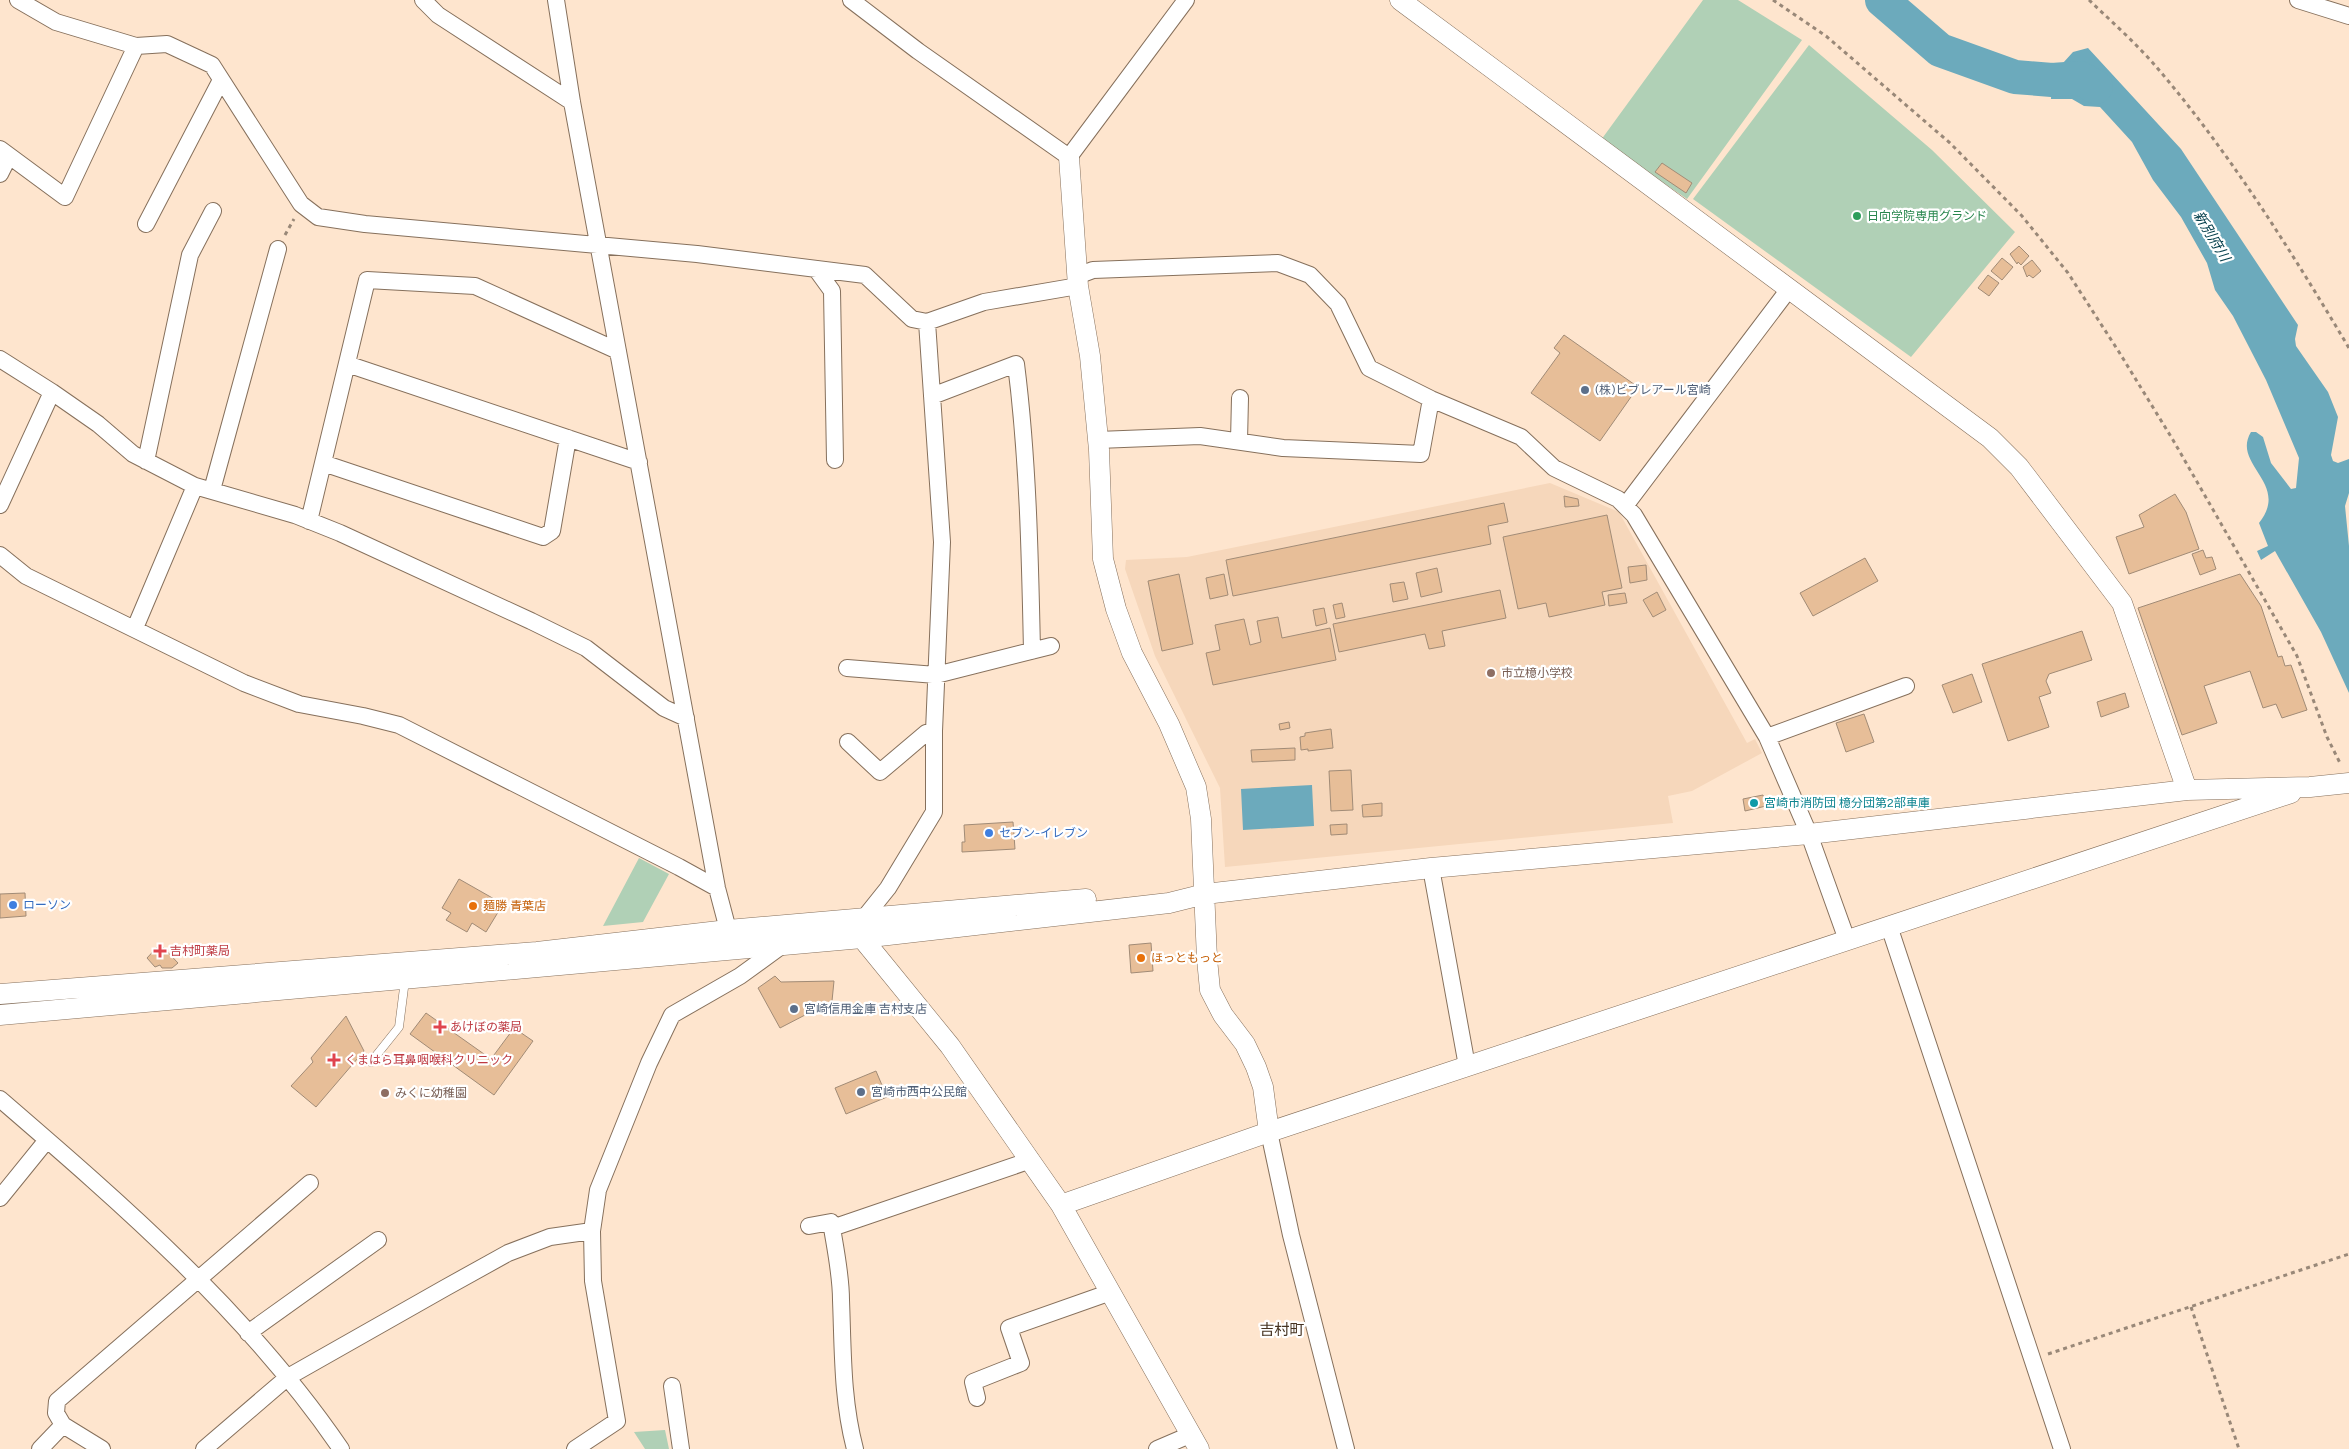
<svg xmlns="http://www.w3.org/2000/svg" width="2349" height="1449" font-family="Figtree,'Noto Sans JP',sans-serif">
<rect width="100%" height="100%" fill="#fee5ce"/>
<path fill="#f6d7bb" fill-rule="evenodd" d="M1550 483 1619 512 1747 743 1755 739 1762 753 1692 791 1668 796 1673 823 1225 867 1220 788 1155 656 1125 569 1126 560 1187 557ZM1504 503 1508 522 1488 526 1491 544 1233 596 1226 560ZM1607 515 1622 587 1602 592 1604 605 1549 617 1546 603 1518 609 1503 537ZM1645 565 1647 580 1630 582 1628 567ZM1437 568 1442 592 1421 597 1416 573ZM1224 574 1228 595 1210 599 1206 578ZM1179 575 1193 644 1162 650 1148 581ZM1404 582 1408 599 1394 602 1390 585ZM1500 590 1506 618 1442 631 1445 646 1429 649 1425 634 1339 652 1333 624ZM1657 593 1666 610 1653 617 1643 600ZM1278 617 1282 638 1330 628 1336 660 1213 685 1206 654 1220 650 1216 625 1244 619 1250 645 1261 642ZM1331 729 1332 747 1308 751V749L1301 750 1300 737 1305 736V733ZM1294 748 1295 760 1251 750H1252ZM1329 771H1351L1353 810 1331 811Z"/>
<path fill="#b0d0b6" d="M1703 0H1738L1802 40 1687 199 1601 140Z
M1809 45 1932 150 2015 232 1911 357 1693 199Z
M639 858 669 874 643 922 603 926Z
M665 1430 669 1449H645L634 1432Z"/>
<path fill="#6caabc" d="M2088 48 2181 149 2298 325 2295 339 2296 346 2328 392 2338 417 2331 455 2333 461 2338 463 2349 459V493L2345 506 2349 546V693L2321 632 2275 551 2261 560 2257 551 2268 546 2259 523C2291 483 2231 465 2251 432H2256L2263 437 2271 463 2291 489 2296 488 2299 458 2266 380 2233 316 2215 290 2207 263 2181 217 2153 180 2132 142 2100 107 2084 106 2072 99H2051L2052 65 2063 63 2073 52Z
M1312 785 1314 826 1243 830 1241 789Z"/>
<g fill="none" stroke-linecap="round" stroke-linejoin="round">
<path stroke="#6caabc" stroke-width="34" d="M1882 0 1940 50 2015 77 2052 80 2080 78 2096 87"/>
</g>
<path fill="#e7be98" stroke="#a18b76" d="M1662 163 1692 183 1686 193 1655 172Z
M2019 246 2029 256 2021 265 2018 262 2017 264 2010 254Z
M2002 258 2013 267 2002 280 1991 271Z
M2032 260 2041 271 2033 278 2029 275 2027 277 2023 267Z
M1988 275 1999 283 1989 296 1978 288Z
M1564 335 1638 387 1600 441 1531 393 1560 353 1554 348Z
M2175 494 2186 512 2199 549 2129 574 2116 537 2144 527 2139 515Z
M1564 496 1578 499 1579 506 1565 507Z
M1504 503 1508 522 1488 526 1491 544 1233 596 1226 560Z
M1607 515 1622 588 1602 592 1605 605 1549 617 1546 603 1518 609 1503 537Z
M2203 550 2206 558 2212 557 2216 569 2200 575 2192 554Z
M1865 558 1878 581 1813 616 1800 593Z
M1646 565 1647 580 1630 583 1628 567Z
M1437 568 1442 592 1421 597 1416 573Z
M1179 574 1193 644 1162 651 1148 581Z
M1224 574 1228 595 1210 599 1206 578Z
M2240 574 2261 606 2278 657 2282 656 2285 666 2291 665 2307 710 2282 718 2276 704 2263 708 2250 671 2204 686 2217 723 2182 735 2138 608Z
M1404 582 1408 599 1393 602 1390 584Z
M1500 590 1506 618 1442 631 1445 646 1429 649 1425 634 1339 652 1333 624Z
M1657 592 1666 610 1653 617 1643 600Z
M1625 593 1627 603 1609 606 1608 595Z
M1342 603 1345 617 1336 619 1333 605Z
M1324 608 1327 623 1316 626 1313 610Z
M1278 617 1282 638 1330 628 1336 660 1213 685 1206 653 1220 650 1215 625 1244 619 1250 645 1261 642 1257 621Z
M2082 631 2092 660 2049 674 2046 681 2051 693 2039 697 2049 727 2008 741 1982 664Z
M1972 674 1982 702 1953 713 1942 685Z
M2125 693 2129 707 2101 717 2097 702Z
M1864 714 1874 742 1846 752 1836 723Z
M1289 722 1290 728 1280 730 1279 724Z
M1331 729 1333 748 1308 751V749L1301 750 1300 737 1305 736V733Z
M1295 748V760L1252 762 1251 750Z
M1351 770 1353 810 1331 811 1329 771Z
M1763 795 1766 806 1745 811 1743 799Z
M1382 803V816L1363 817 1362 805Z
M1013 822 1015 849 962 852V842H965L964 825Z
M1347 824V834L1331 835 1330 825Z
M459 879 503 904 486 932 472 923 467 932 446 920 451 913 442 908Z
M25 893 26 916 0 918V894Z
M1151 943 1153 971 1131 973 1129 945Z
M160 944 178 963 172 968H162L160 965 155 967 147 958Z
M775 976 781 982 834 981 832 1001 780 1028 758 988Z
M426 1013 491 1059 514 1028 533 1041 494 1095 410 1034Z
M346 1016 364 1051 316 1107 291 1086 313 1062 311 1058Z
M876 1071 887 1097 846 1114 835 1088Z"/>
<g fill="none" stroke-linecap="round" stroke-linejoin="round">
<defs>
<path id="service" d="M371 1062 399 1027 405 980"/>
<path id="minor" d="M18 0 56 22 136 46 167 44 212 65 301 204 318 217 365 224 697 254 865 275 912 319 927 322 984 302 1078 286
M423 0 438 15 572 102
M556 0 572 102 717 888 731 941
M851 0 918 51 1069 157 1186 0
M2298 0 2349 16
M0 149 65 197 136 46
M0 174 9 156
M146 224 221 80
M816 269 832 291 835 460
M1077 276 1093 270 1278 263 1310 275 1338 304 1369 368 1431 399 1521 437 1554 468 1618 499 1634 515 1767 737 1809 834 1847 940
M0 359 52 392 98 424 133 454 195 486 295 515 340 533 531 621 586 648 664 708 686 718
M347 364 639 462
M932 396 1016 364C1028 459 1030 555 1032 651
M1098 440 1200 436 1283 448 1421 454 1431 399
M1239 441 1240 398
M146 461 190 255 213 211
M323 463 543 537 552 531 568 438
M212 490 278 249
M0 505 52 392
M1625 506 1789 289
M309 521 367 280 475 286 618 351
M0 555 26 576 244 683 299 704 363 716 399 725 679 867 717 888
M135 628 195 486
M847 668 936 675 1051 646
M1767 737 1906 686
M848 742 880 772 926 733 934 731
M1431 868 1467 1066
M864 918 888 888 934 812V731L942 542 927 322
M1889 926 2062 1449
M0 1099C123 1205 249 1314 341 1449
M1269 1132 1291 1235 1346 1449
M0 1198 47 1140
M809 1226 831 1222 832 1228
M248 1333 378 1240
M672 1386 681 1449
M977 1398 973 1382 1021 1363 1009 1328 1111 1292
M40 1449 63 1425
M102 1449 63 1425 56 1413 57 1401 310 1183
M204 1449 288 1377 445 1288 508 1253 550 1237 592 1231 598 1190 649 1063 672 1015 740 976 784 944
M575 1449 617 1421 593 1281 592 1231
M855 1449C842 1400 843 1351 841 1300 841 1276 836 1252 832 1228L1031 1160
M1157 1449 1192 1434"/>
<path id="tertiary" d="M1400 0 1990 438 2019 467 2122 603 2187 790
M1069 157 1078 286 1090 356 1099 450 1103 559 1116 609 1132 653 1169 724 1196 787 1201 819 1207 959 1210 990 1223 1015 1245 1044 1256 1067 1263 1087 1269 1132
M863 927 862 938 950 1046 1061 1205 1199 1449
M0 994 537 952 728 930 1086 899
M0 1015 862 938 1169 903 1205 894 1431 868 1809 834 2187 790 2310 787 2349 783
M1061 1205 1269 1132 2291 793"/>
</defs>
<use href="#service" stroke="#86705c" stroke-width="9"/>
<use href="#minor" stroke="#86705c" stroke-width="18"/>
<use href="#tertiary" stroke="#86705c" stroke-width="21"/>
<path stroke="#998878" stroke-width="3" stroke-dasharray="4 4" stroke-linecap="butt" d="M1773 0 1826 36 1950 143 2022 216 2068 273 2119 352 2173 440 2297 656 2327 737 2341 765
M2089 0C2112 22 2138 45 2159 70 2232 156 2291 251 2349 348
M285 235 294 219
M2191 1307 2239 1449
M2048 1354 2349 1254"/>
<use href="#service" stroke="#fff" stroke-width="8"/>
<use href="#minor" stroke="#fff" stroke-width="16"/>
<use href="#tertiary" stroke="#fff" stroke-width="20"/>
</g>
<circle fill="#2e9e5b" stroke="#fff" stroke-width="2" cx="1857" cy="216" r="5"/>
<g fill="#5c6f8a" stroke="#fff" stroke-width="2">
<circle cx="1585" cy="390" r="5"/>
<circle cx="794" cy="1009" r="5"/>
<circle cx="861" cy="1092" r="5"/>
</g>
<g fill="#8d6e63" stroke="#fff" stroke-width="2">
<circle cx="1491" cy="673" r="5"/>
<circle cx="385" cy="1093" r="5"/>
</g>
<circle fill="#0f9aa8" stroke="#fff" stroke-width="2" cx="1754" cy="803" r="5"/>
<g fill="#3f7fe0" stroke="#fff" stroke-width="2">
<circle cx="989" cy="833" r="5"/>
<circle cx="13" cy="905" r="5"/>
</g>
<g fill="#e8710a" stroke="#fff" stroke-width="2">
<circle cx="473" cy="906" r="5"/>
<circle cx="1141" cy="958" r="5"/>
</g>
<g fill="#e0444e" stroke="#fff" stroke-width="2">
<path d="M157.5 943.5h5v5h5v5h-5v5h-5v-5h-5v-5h5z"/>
<path d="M437.5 1019.5h5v5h5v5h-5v5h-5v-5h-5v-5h5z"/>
<path d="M331.5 1052.5h5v5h5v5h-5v5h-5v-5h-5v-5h5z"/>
</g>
<g text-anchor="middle" stroke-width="4.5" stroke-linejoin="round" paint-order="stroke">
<g font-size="12" fill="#27864d" stroke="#fff" text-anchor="start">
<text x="1867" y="220">日向学院専用グランド</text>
</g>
<g font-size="12" fill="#4e5e75" stroke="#fff" text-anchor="start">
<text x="1595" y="394">(株)ビブレアール宮崎</text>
<text x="804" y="1013">宮崎信用金庫 吉村支店</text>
<text x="871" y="1096">宮崎市西中公民館</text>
</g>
<g font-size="12" fill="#785e54" stroke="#fff" text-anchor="start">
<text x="1501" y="677">市立檍小学校</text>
<text x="395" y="1097">みくに幼稚園</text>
</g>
<g font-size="12" fill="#0d838f" stroke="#fff" text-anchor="start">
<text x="1764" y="807">宮崎市消防団 檍分団第2部車庫</text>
</g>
<g font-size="12" fill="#366cbe" stroke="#fff" text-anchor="start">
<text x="999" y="837">セブン-イレブン</text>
<text x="23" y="909">ローソン</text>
</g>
<g font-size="12" fill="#c56008" stroke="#fff" text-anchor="start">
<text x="483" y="910">麺勝 青葉店</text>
<text x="1151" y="962">ほっともっと</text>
</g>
<g font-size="12" fill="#be3a42" stroke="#fff" text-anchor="start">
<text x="170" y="955">吉村町薬局</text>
<text x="450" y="1031">あけぼの薬局</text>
<text x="345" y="1064">くまはら耳鼻咽喉科クリニック</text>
</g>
<g font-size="14" font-style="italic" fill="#003c49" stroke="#fff">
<text transform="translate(2212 236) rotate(59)" y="5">新別府川</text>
</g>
<g font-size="15" fill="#463321" stroke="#fff">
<text x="1282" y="1335">吉村町</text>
</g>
</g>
</svg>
